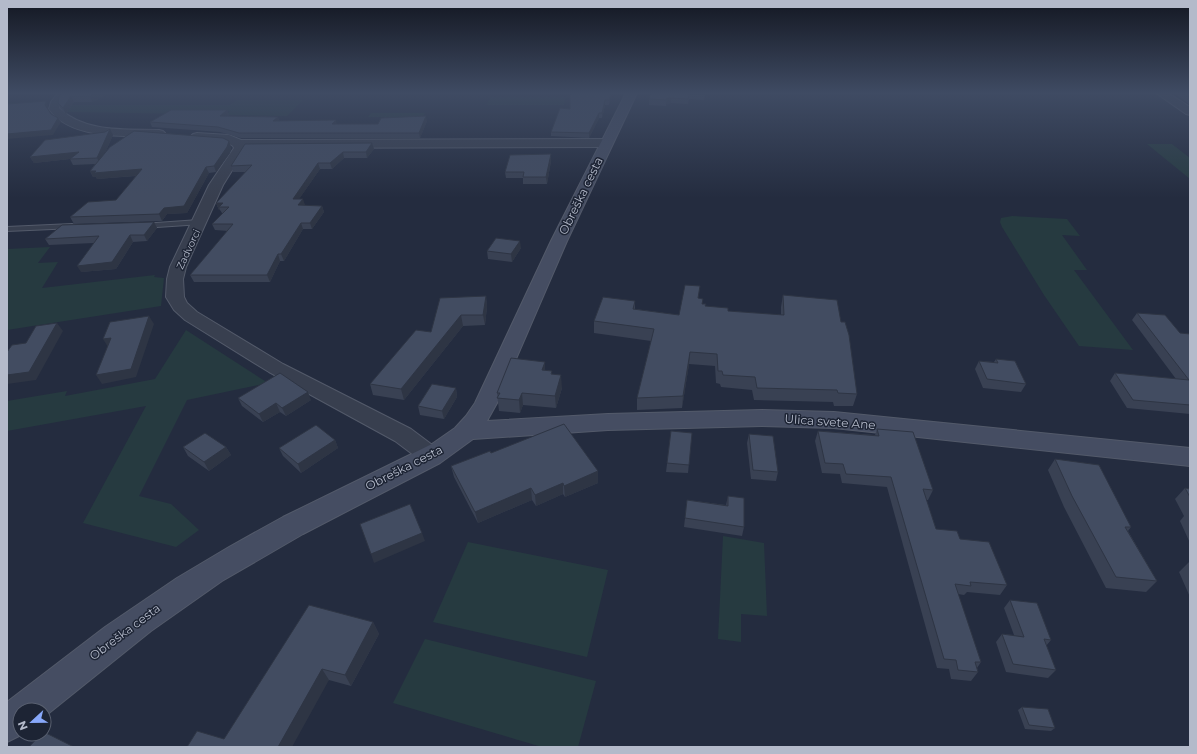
<svg xmlns="http://www.w3.org/2000/svg" width="1197" height="754" font-family="Montserrat,sans-serif">
<rect width="100%" height="100%" fill="#242c3f"/>
<path fill="#263a40" d="M491 97H566L564 105H486Z
M237 100H303L287 116 226 115 230 111H204L199 114 62 112 61 105H230Z
M371 113H425L423 117H368Z
M1147 144H1172L1190 158V179Z
M1012 216 1067 219 1080 236 1062 235 1087 270H1074L1133 350 1079 346 1044 295 1002 227 1000 222 1001 218Z
M50 247 38 263 58 262 42 288 155 275 154 277 164 278 161 306 7 330V249Z
M186 330 268 383 187 400 139 496 171 504 199 530 176 547 83 523 146 406 7 431V401L67 391 65 396 155 379Z
M723 536 764 543 767 616 741 614V642L718 639Z
M468 542 608 570 587 657 433 622Z
M425 639 596 681 578 747H542L393 703Z"/>
<g fill="none" stroke-linecap="round" stroke-linejoin="round">
<defs>
<path id="lane" d="M199 220 203 222 202 224 142 228 138 226 142 224Z
M72 224 76 226 75 228 7 231V227Z"/>
<path id="street" d="M58 93H68L61 102 59 108C85 133 126 129 159 130L163 131 165 133 163 135 159 136C125 136 71 140 49 109L51 102Z
M1156 93H1168L1190 107V115L1186 114Z
M197 133 229 135 241 140 606 139 610 140 612 143 610 146 606 147 246 148 223 185 186 267 183 279 184 297 187 303 197 312 283 364 411 429 439 450 442 456 439 462 431 464 423 462 395 441 269 372 185 320 174 310 166 297 167 279 170 267 209 185 234 148 233 146 226 142 193 138 191 136 193 134Z"/>
<path id="secondary" d="M626 93H637L567 241 497 403 487 421 608 414 762 410 834 412 1190 448V466L834 428 762 426 608 430 473 439 440 463 303 534 222 581 151 631 44 717V710H20V734H23L7 742V702L105 627 177 578 229 547 283 517 432 444 455 428 466 416 475 403 551 241Z"/>
</defs>
<use href="#lane" stroke="#535a6a" stroke-width="2"/>
<use href="#street" stroke="#535a6a" stroke-width="2"/>
<use href="#secondary" stroke="#535a6a" stroke-width="2"/>
<use href="#lane" fill="#383f4f" fill-rule="evenodd"/>
<use href="#street" fill="#383f4f" fill-rule="evenodd"/>
<use href="#secondary" fill="#454d62" fill-rule="evenodd"/>
</g>
<path fill="#394153" d="M108 93 97 100 92 102H74L66 114 61 109 58 103 59 97Z
M611 93 609 105H605L602 118H599L589 138 551 136V132L570 109Z
M651 93H706L704 100 689 99 688 104 671 103 666 104V106L649 105V99Z
M1174 93H1190V105Z
M227 110 229 115 228 116 278 117 279 121 337 124H378L427 121 420 138H241L220 132 152 127 150 122Z
M113 135 105 153 231 147 230 153 216 172 209 173 187 213 167 214 162 221 74 224 70 217 116 200 136 176 97 179 96 177H93L90 171 95 164 73 165 70 159 34 163 30 157Z
M372 143 374 149 367 158H344L332 169H320L299 199 305 205 322 206 324 212 312 229H303L284 261H280L270 282H194L190 275 228 231 215 230 212 224 223 213H222L220 210H219L216 203 246 172H233L231 166Z
M551 161 547 184H523V178H506L505 172Z
M154 222 157 228 147 241 133 242 116 269 81 272 94 243 49 245 45 239Z
M521 248 512 262 488 259 487 251Z
M783 295 841 322 857 394 853 406H834L833 402 754 400 752 390 721 387 720 384 716 383 715 366 689 364 682 408 637 410V398L651 341 594 333V321L635 301V309L679 315 699 298 702 304 705 306 728 311 781 315V307Z
M486 296 487 307 485 325 463 326 404 400 373 395 370 384 431 332Z
M1137 313 1180 333 1190 334V414L1127 408 1110 381 1115 373 1176 379 1132 320Z
M996 359 1026 384 1021 392 983 388 975 369 979 361 994 362Z
M545 370 552 371V374L562 388 556 408 523 405 520 413 499 411 497 393Z
M456 388 457 397 444 419 420 415 418 406Z
M238 398 311 400 286 416 280 412 263 422 242 406Z
M877 429 933 490 928 500H926L936 529 960 539 1007 585 1000 595 967 592 964 595 958 594 981 662 977 668 978 672 971 681 951 679 949 669 937 668 887 487 842 483 840 474 822 473 815 441 818 431 875 435Z
M671 431 692 433 688 473 666 472Z
M749 434 778 472 776 481 751 479 747 443Z
M335 440 338 448 301 473 283 456 279 448Z
M183 447H226L231 455 209 471 188 456Z
M491 453 598 471V483L565 497 563 494 536 506 532 500 478 523 454 477 451 466Z
M1055 459 1131 527 1128 531 1157 581 1146 592 1106 588 1064 507 1048 470Z
M1185 488 1190 489V543L1180 521 1184 516 1175 499Z
M728 496 744 527 742 536 684 527 687 500 726 505Z
M1190 561V597L1179 572Z
M1010 600 1051 640 1046 646 1056 670 1048 678 1006 672 996 642 1002 634 1014 635 1004 608Z
M373 622 379 634 351 686 329 680 224 739Z
M1022 707 1055 728 1051 731 1025 729 1018 710Z"/>
<path fill="#2e3544" d="M96 93H108L97 100 92 102 90 96Z
M71 96 74 102 66 114 63 108Z
M667 98H671V103L666 104V106Z
M605 100V105L602 118V113Z
M46 101 48 106V110L45 105Z
M227 110 229 115 222 121 220 116Z
M599 113V118L589 138V133Z
M426 116 427 121 420 138 419 133Z
M278 117 279 122 273 121Z
M58 118 61 122 53 135 7 139V134Z
M336 120 337 125 332 124Z
M110 129 113 135 100 164 97 158Z
M229 141 231 147 230 153 216 172 214 166Z
M372 143 374 149 367 158 366 152Z
M79 152 70 159 34 163 30 157Z
M343 152 344 158 332 169 330 163Z
M551 154V161L547 184 546 177Z
M318 163 320 169 295 205 293 199Z
M206 167 209 173 187 213 167 214 162 221 159 214 164 208Z
M142 169 145 175 97 179 96 177H93L90 171Z
M303 199 305 205H298Z
M216 203H223L219 207 220 210H219Z
M322 206 324 212 312 229 310 223Z
M154 222 157 228 147 241 144 235Z
M301 223 303 229 284 261 281 254Z
M130 235 133 242 116 269 81 272 77 266Z
M520 241 521 248 512 262 511 254Z
M278 254 280 261 270 282 267 275Z
M486 296 487 307 485 325 483 315Z
M461 315 463 326 404 400 401 389Z
M149 316 154 324 136 377 102 384 96 375Z
M57 323 63 331 36 380 7 384V375Z
M111 338 108 347 103 339Z
M690 352 689 364 682 408 683 396Z
M545 362V374L542 370Z
M561 375 562 388 556 408 555 396Z
M456 388 457 397 444 419 442 411Z
M308 392 311 400 286 416 282 408Z
M522 393 523 405 520 413 519 400Z
M276 403 280 412 263 422 259 414Z
M335 440 338 448 301 473 298 464Z
M226 447 231 455 209 471 204 462Z
M598 471V483L565 497 564 486Z
M563 483V494L536 506 535 495Z
M531 488 532 500 478 523 475 512Z
M422 533 425 541 374 563 371 554Z
M373 622 379 634 351 686 345 675Z
M322 669 329 680 292 747H278Z"/>
<path fill="#424c61" stroke="#2e3544" d="M62 93H96L90 96H71L63 108 58 103 59 97Z
M570 93H611L609 100H605L602 113H599L589 133 551 132 560 108 570 109Z
M651 93H705V95L689 94 688 99 671 98H667L666 100 649 99Z
M1183 93H1190V98Z
M46 101 45 105 51 114 58 118 51 130 7 134V104Z
M171 110H227L220 116 278 117 273 121 336 120 332 124H378L381 118 426 116 419 133H239L218 127 150 122Z
M110 129 97 158 70 159 79 152 30 157 45 140 105 132Z
M134 131 223 138 229 141 227 147 214 166 206 167 184 206 164 208 159 214 70 217 88 202 116 200 142 169 94 173 96 171H90L110 147Z
M372 143 366 152H343L330 163H318L293 199H303L298 205 322 206 310 223H301L281 254H278L267 275H190L233 224H212L229 207H219L223 203H216L252 165 231 166 245 144Z
M551 154 546 177H523L524 172H505L510 155Z
M154 222 144 235H130L112 262 77 266 99 236 45 239 62 225Z
M496 238 520 241 511 254 487 251Z
M685 285 700 286 698 298 703 299 702 304H706L705 306 728 308V311L784 315 783 295 837 300 841 322H845L849 335 857 394 838 393 837 390 757 388 755 377 723 375 722 371H718L717 354 690 352 683 396 637 398 654 329 594 321 603 297 635 301 633 309 679 315Z
M486 296 483 315H461L401 389 370 384 416 330 431 332 440 298Z
M1137 313 1165 315 1180 333 1190 334V405L1133 400 1115 373 1189 380Z
M149 316 131 369 96 375 111 338 103 339 110 322Z
M57 323 29 372 7 375V352L12 345 26 343 36 326Z
M511 358 545 362 542 370 552 371 551 374 561 375 555 396 522 393 519 400 497 398 500 393H497Z
M996 359 1015 361 1026 384 987 379 979 361 998 363Z
M280 373 308 392 282 408 276 403 259 414 238 398Z
M432 384 456 388 442 411 418 406Z
M564 424 598 471 564 486 563 483 535 495 531 488 475 512 451 466 490 451 491 453Z
M316 425 335 440 298 464 279 448Z
M877 429 913 432 933 490 923 489 936 529 957 531 960 539 989 542 1007 585 970 582 971 586 955 584 981 662H975L978 672 958 670 956 660 944 659 891 477 846 474 843 464 825 463 818 431 879 436Z
M671 431 692 433 689 465 667 463Z
M205 433 226 447 204 462 183 447Z
M749 434 773 436 778 472 753 470Z
M1055 459 1099 465 1131 527H1125L1157 581 1116 577 1072 496Z
M1185 488 1190 489V497Z
M728 496 744 498V527L685 518 687 500 728 506Z
M410 504 422 533 371 554 360 524Z
M1010 600 1037 603 1051 640 1044 639 1056 670 1013 664 1002 634 1024 637Z
M309 605 373 622 345 675 322 669 278 747H187L197 731 224 739Z
M1022 707 1048 709 1055 728 1029 725Z
M44 732 74 747H29L41 734H44Z"/>
<linearGradient id="sky" x2="0" y2="1"><stop stop-color="#141823"/><stop offset="0.47" stop-color="#3f4b63"/><stop offset="1" stop-color="#3f4b63" stop-opacity="0"/></linearGradient>
<rect width="1197" height="198" fill="url(#sky)"/>
<g text-anchor="middle" stroke-width="3" stroke-linejoin="round" paint-order="stroke">
<g font-size="10" fill="#b4baca" stroke="#1d2434">
<text transform="translate(188 249) rotate(-65)" y="4">Zadvorci</text>
</g>
<g font-size="12" fill="#b4baca" stroke="#1d2434">
<text transform="translate(581 196) rotate(-64)" y="4">Obreška cesta</text>
<text transform="translate(830 422) rotate(4)" y="4">Ulica svete Ane</text>
<text transform="translate(404 468) rotate(-27)" y="4">Obreška cesta</text>
<text transform="translate(125 632) rotate(-37)" y="4">Obreška cesta</text>
</g>
</g>
<rect width="1197" height="754" fill="none" stroke="#b4baca" stroke-width="16"/>
<g transform="translate(32 722) rotate(248)"><circle r="19" fill="#1d2434" stroke="#596070"/>
<path d="M0-3L7 15L0 10L-7 15Z" fill="#88a8fa"/>
<text y="-6" font-size="11" font-weight="bold" text-anchor="middle" fill="#b4baca">N</text>
</g>
</svg>
